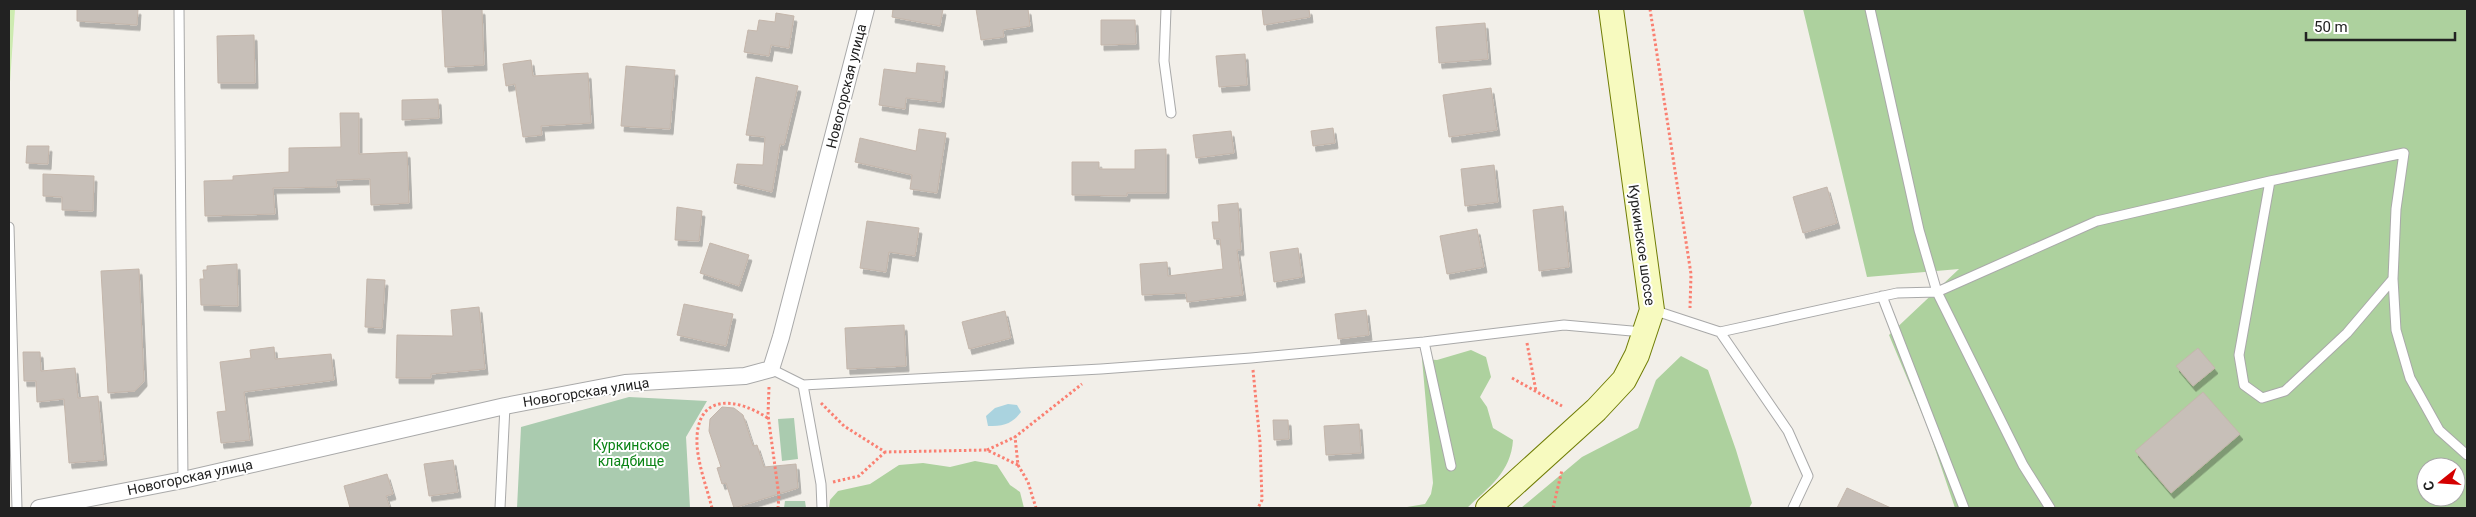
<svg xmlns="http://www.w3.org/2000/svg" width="2476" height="517" font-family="Roboto,sans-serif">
<defs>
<filter id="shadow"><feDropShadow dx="3" dy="5.5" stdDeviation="0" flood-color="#0004"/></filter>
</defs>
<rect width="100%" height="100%" fill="#f2efe9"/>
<path fill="#cdebb0" d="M9 9H15L9 97Z"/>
<path fill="#add19e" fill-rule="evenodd" d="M1803 9H2467V508H1955L1928 428 1889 335 1959 269 1867 277ZM2426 467H2456V497H2426Z
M1471 350 1486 357 1491 377 1480 397 1487 407 1493 428 1513 440C1511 472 1489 487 1467 508H1401L1425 504 1431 494 1433 483 1422 359 1437 360Z
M1681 356 1708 370 1736 450 1752 503 1749 508H1521L1582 457 1638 428 1656 380Z
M975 461 997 465 1010 485 1020 492 1024 508H829L830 500 838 491 870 484 899 465 923 463 950 467Z"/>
<path fill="#aacbaf" d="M629 397 707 401 686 437 690 508H517L521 427Z
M794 418 798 459 782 461 778 419Z
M785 501H805L806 508H784Z"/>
<path fill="#aad3df" d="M1008 404 1017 405 1021 412C1012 424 1003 426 988 426L986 416 995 408Z"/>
<path fill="#c7bfb8" stroke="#c4b6ab" filter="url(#shadow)" d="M77 9H138L137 25 77 21Z
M442 9H482L484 65 445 67Z
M893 9H943L940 26 892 17Z
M976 9H1028L1030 26 1003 30 1004 37 981 40Z
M1262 9H1309L1310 17 1264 25Z
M776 13 794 16 789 48 771 45 769 56 744 52 748 30 757 31 759 20 775 22Z
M1101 20H1135L1136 44 1101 45Z
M1485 23 1488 59 1439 63 1436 27Z
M254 35 255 83H218L217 36Z
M1245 54 1247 85 1219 87 1216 56Z
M531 60 533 76 588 73 591 123 541 126 542 135 523 137 515 84 506 86 503 64Z
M917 63 945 66 941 102 906 98 905 109 879 105 884 69 916 73Z
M626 66 675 70 670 129 621 126Z
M756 77 798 86 784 145 780 144 772 192 734 183 737 164 763 165 765 137 746 135Z
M1491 88 1497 130 1449 137 1443 95Z
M438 99 439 118 402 120V100Z
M340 113H359V154L407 152 409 203 371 205 370 179 336 180 337 187 273 188 275 214 205 216 204 181 233 180V176L289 172V148L341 147Z
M1333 128 1335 143 1313 146 1311 131Z
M919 129 946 133 937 193 910 189 912 175 855 162 860 138 916 151Z
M1231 131 1234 153 1196 158 1193 135Z
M27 146H49L48 164 26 163Z
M1166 149V193H1127V196L1072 195V162H1099V169H1135V150Z
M1494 165 1498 202 1465 206 1461 169Z
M43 174 94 176 93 211 62 210V197L43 196Z
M1827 187 1837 223 1803 233 1793 197Z
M1238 203 1241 250H1237L1243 295 1187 302 1186 293 1142 295 1140 264 1167 262 1168 276 1223 269 1220 239H1214L1212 222H1219L1218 205Z
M1563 206 1569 267 1539 271 1533 210Z
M677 207 702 211 699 241 675 240Z
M867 221 919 228 915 256 889 252 886 272 860 268Z
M1477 229 1484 267 1447 274 1440 236Z
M710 243 749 255 739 286 700 273Z
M1298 248 1302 277 1274 282 1270 252Z
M237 264 238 306 201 305 200 279H204L203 270H207V266Z
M139 269 144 381 135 391 108 393 101 271Z
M367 279 385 280 382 328 365 327Z
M684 304 733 314 726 346 677 335Z
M479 307 485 369 431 374V378H396L397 335 453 336 451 310Z
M1366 310 1369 335 1338 339 1335 314Z
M1005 311 1011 338 969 349 962 322Z
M904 325 906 366 847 369 845 328Z
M274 347 275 359 331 354 334 380 244 392 250 440 221 443 217 412 226 411 220 362 251 358 250 350Z
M2198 348 2215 368 2193 386 2176 366Z
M23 352H40L41 371 75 368 78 398 98 396 104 460 69 463 64 399 37 402 36 381H24Z
M2203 392 2240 434 2171 493 2135 451Z
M722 407 734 408 743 415 753 446 757 445 764 467 796 464 798 488 734 508 726 483 722 484 717 468 721 467 709 431 710 419Z
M1273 420H1288L1289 439 1274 440Z
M1359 424 1361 453 1326 455 1324 426Z
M453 460 458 492 429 496 424 464Z
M387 474 393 494 386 496 390 508H350L344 486Z
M1847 488 1891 508H1837Z"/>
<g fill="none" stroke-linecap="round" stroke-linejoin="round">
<defs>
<path id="service" d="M179 9 183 480
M1166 9 1164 61 1171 113
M1870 9 1919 230 1937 292 2023 465 2050 508
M2270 181 2239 355 2244 385 2262 398 2285 391 2347 333 2393 279
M9 227 17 508
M1882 296 1964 508
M1653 310 1720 332 1788 431 1808 476 1793 508
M1720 332 1897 293 1937 292 2097 221 2270 181 2404 153 2396 209 2393 279 2396 330 2410 378 2439 430 2467 455
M1424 342 1451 466
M771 369 803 385 1101 369 1251 358 1424 342 1564 325 1643 332
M803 385 821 484 822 508
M500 508 505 406"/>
<path id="minor" d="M39 508 183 480 505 406 625 383 745 376 771 369 781 337 866 9"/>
<path id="secondary" d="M1488 508 1596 410 1624 380 1637 355 1652 310 1611 9"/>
</defs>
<use href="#service" stroke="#a9a9a9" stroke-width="11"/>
<use href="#minor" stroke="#a9a9a9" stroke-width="18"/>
<use href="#secondary" stroke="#707d05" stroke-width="26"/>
<path stroke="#fa8072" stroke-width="3" stroke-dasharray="2.5 2.5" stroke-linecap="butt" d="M1650 9 1691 274 1690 308
M1527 343 1536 391
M1253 370 1260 442 1262 500 1258 508
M1512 378 1562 406
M769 387 768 415 779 496 778 508
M821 403 844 426 885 452 987 450 1018 465 1015 437 1082 384
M987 450 1015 437
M1018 465 1028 482 1036 508
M833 482 859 476 885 452
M712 508C707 488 698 465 697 444 695 392 737 397 769 419
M1553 508 1562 470"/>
<use href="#service" stroke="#fff" stroke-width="9"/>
<use href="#minor" stroke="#fff" stroke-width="16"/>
<use href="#secondary" stroke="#f7fabf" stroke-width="24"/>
</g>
<g text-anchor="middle" stroke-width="4" stroke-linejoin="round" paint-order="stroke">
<g font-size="14" fill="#222" stroke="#fff">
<text transform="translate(846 86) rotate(-76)" y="5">Новогорская улица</text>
<text transform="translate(1642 245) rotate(82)" y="5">Куркинское шоссе</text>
<text transform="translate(586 392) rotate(-9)" y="5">Новогорская улица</text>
<text transform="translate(190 477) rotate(-12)" y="5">Новогорская улица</text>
</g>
<g font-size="14" fill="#0c8416" stroke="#fff">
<text x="631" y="450">Куркинское<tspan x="631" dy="16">кладбище</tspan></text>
</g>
</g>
<rect width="2476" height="517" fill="none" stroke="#222222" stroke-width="20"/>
<g transform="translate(2441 482) rotate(253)"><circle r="24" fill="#ffffff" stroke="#a7a7a7"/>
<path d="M0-4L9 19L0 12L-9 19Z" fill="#d40000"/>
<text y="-8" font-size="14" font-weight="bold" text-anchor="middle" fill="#222222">С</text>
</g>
<path d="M2306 32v8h149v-8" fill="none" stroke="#222222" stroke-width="2.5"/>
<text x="2314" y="32" font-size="15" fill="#222222" stroke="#ffffff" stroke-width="4" paint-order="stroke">50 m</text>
</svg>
